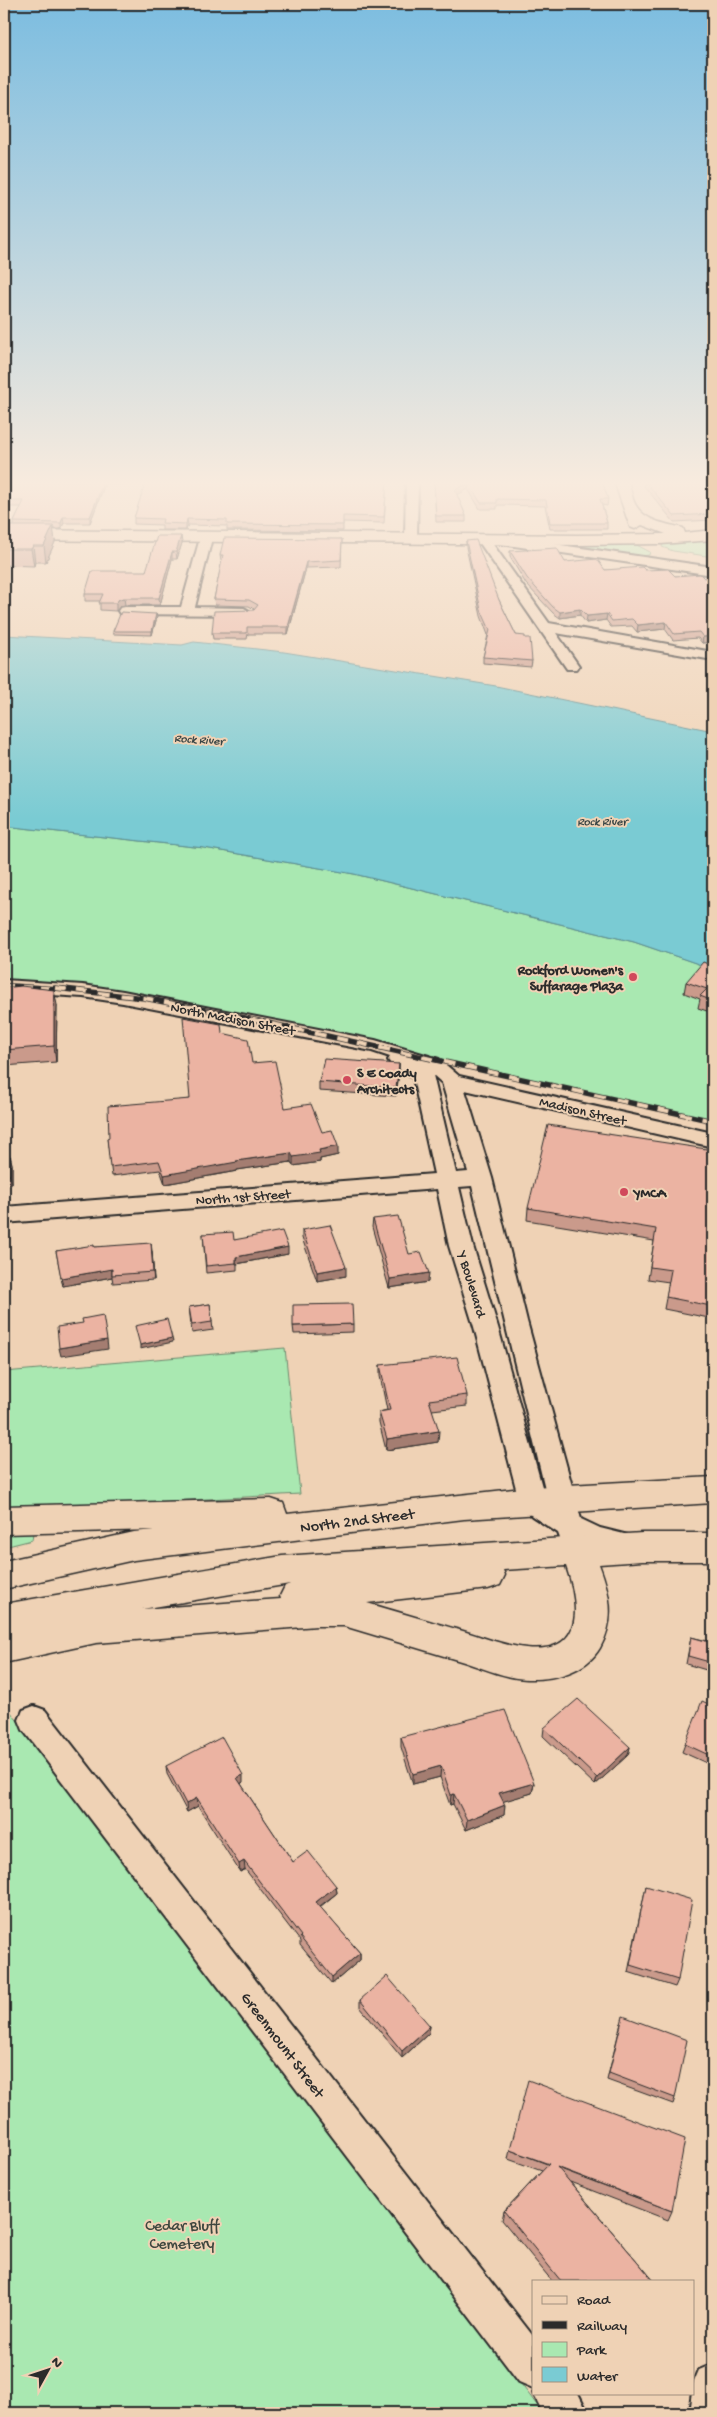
<svg xmlns="http://www.w3.org/2000/svg" width="717" height="2417" font-family="'Gochi Hand',sans-serif">
<rect width="100%" height="100%" fill="#efd2b5"/>
<filter id="ink" filterUnits="userSpaceOnUse"><feTurbulence type="fractalNoise" baseFrequency=".02" numOctaves="2"/><feDisplacementMap in="SourceGraphic" scale="10" xChannelSelector="R" yChannelSelector="G"/><feConvolveMatrix kernelMatrix="1 2 1 2 8 2 1 2 1" color-interpolation-filters="sRGB"/></filter>
<g filter="url(#ink)">
<path fill="#a9e8b1" stroke="#6a8a6e" d="M713 538V557L673 551 662 547 663 543Z
M633 543 650 552 649 555 642 556 574 545Z
M4 826 204 848 354 874 634 942 713 969V1121L375 1046 41 986 4 985Z
M285 1348 300 1494 4 1510V1372Z
M4 1533H33L32 1540 4 1547Z
M4 1703 543 2413H4Z"/>
<path fill="#7acbd3" stroke="#5a8b90" d="M4 635 182 645 194 642 284 652 496 686 713 731V969L634 942 354 874 204 848 4 826Z"/>
<g fill="none" stroke-linecap="round" stroke-linejoin="round">
<defs>
<path id="minor" d="M406 481H418L417 538 411 542 405 538Z
M206 534 212 538 195 607 244 608 251 612 249 615 120 614 118 611 120 608 125 607H181L200 538Z
M483 535 487 536 549 623 713 652V660L556 633 579 666 577 669H567L477 539Z
M505 537 713 567V575L501 544 499 541Z
M4 980 83 985 123 991 375 1040 439 1059 459 1076 713 1133V1147L465 1090 492 1178 527 1321 581 1519 600 1528 632 1536 636 1544 632 1552 622 1555 590 1547 592 1552 588 1560 578 1564 568 1560 558 1533 532 1516 523 1508 519 1500 474 1327 449 1246 437 1189 4 1223V1207L434 1174 413 1078 391 1064 388 1060 390 1057 372 1051 123 1003 83 997 4 992ZM433 1075 442 1083 468 1172 456 1173ZM472 1186 547 1497 544 1494 498 1327 473 1246 459 1187Z
M34 1706 45 1710 533 2336V2388L519 2382 23 1730 19 1720 23 1710Z
M713 2364V2413H689L693 2384 699 2370Z
M533 2393H578L588 2413H543Z"/>
<path id="major" d="M614 481H628C631 489 632 501 637 507 647 522 668 524 683 528L685 533 713 530V540L661 544 577 545 4 540V530L577 535 666 534 642 525 635 529 630 527Z
M713 1477V1503L464 1519 134 1560 4 1589V1561L134 1532 154 1530 4 1534V1506L271 1499 283 1503 287 1514 532 1487Z
M642 1533H713V1561H642L599 1564C610 1593 616 1619 600 1648 586 1672 554 1680 527 1679 506 1678 485 1669 464 1662 424 1650 384 1638 344 1626H317L96 1643 4 1663V1604L282 1556ZM566 1566C583 1615 581 1660 514 1646 497 1643 480 1636 463 1631 431 1622 399 1612 367 1603L488 1589 500 1585 505 1575 503 1570ZM290 1584 285 1586 280 1596 281 1599 142 1609Z"/>
</defs>
<use href="#minor" stroke="#2b2b2b" stroke-width="4"/>
<use href="#major" stroke="#2b2b2b" stroke-width="3"/>
<use href="#minor" fill="#efd2b5" fill-rule="evenodd"/>
<use href="#major" fill="#efd2b5" fill-rule="evenodd"/>
<defs>
<path id="rail-far1" d="M4 985 68 989"/>
<path id="rail" d="M55 988 144 998 236 1016 713 1121"/>
</defs>
<use href="#rail-far1" stroke="#2b2b2b" stroke-width="4.5"/>
<use href="#rail" stroke="#2b2b2b" stroke-width="5.5"/>
<use href="#rail-far1" stroke="#efd2b5" stroke-width="3" stroke-dasharray="9" stroke-linecap="butt"/>
<use href="#rail" stroke="#efd2b5" stroke-width="4" stroke-dasharray="11" stroke-linecap="butt"/>
</g>
<path fill="#ca9a8b" stroke="#2b2b2b" d="M4 481H387L384 523 343 522V531L227 530V526L188 525 186 530H162V525L134 524V518L145 485 105 484 90 523H64L61 529H53L55 542 46 562H35L34 566 4 565V530L14 526V522L21 507H4Z
M434 481H602L608 499 607 506 602 505 607 523V529H550L545 506 497 505V509H480L468 489 457 495 466 516V522H436Z
M644 481H713V520L674 522 644 486Z
M342 539 341 567 306 568 288 634H248L247 639H213L212 633 254 609 249 606 215 605 214 599 222 561H221L220 555Z
M466 541 499 600 516 635 525 638 532 661 531 667 483 663V657L488 635 481 616 466 547Z
M182 543 177 559H172L160 605H125L120 606 116 611 100 610V601H85V594L146 571Z
M510 551 605 570H645L675 576 704 578H713V642L702 643 698 638 673 640 665 629 637 632 632 626 611 627 606 620 586 623 580 615 560 618 553 613 526 584 510 557Z
M156 614 157 617 152 635 113 634V631Z
M713 966V1013L698 1008 700 999 684 993 686 982Z
M4 988 57 1005 56 1062 4 1066Z
M222 1033 252 1063 285 1108 322 1132 338 1155 320 1159V1162L293 1166 291 1162 237 1170V1171L165 1184 160 1170 112 1176 107 1138H109L190 1099Z
M399 1064V1072L396 1096 319 1091V1082Z
M713 1150V1295L709 1318 664 1309 669 1282 648 1279 654 1241 527 1220 528 1208Z
M10 1156 12 1164V1183L4 1184V1157Z
M373 1219 409 1254 428 1282 389 1288 372 1227Z
M302 1230 346 1276 317 1281 302 1238Z
M203 1234 234 1240 288 1254 237 1264V1270L206 1273Z
M94 1247 152 1251 154 1280 113 1283 112 1277 63 1286 56 1251Z
M210 1304 213 1330 192 1333 189 1307Z
M353 1324V1332L294 1334 293 1326Z
M380 1365 467 1395V1406L432 1410 438 1442 386 1450 379 1422V1412L387 1410 380 1376Z
M691 1637 712 1642 713 1638V1672L686 1664Z
M713 1706V1766L682 1752 685 1744Z
M544 1728 630 1747 628 1755 595 1785 543 1736Z
M401 1737 534 1783 532 1793 503 1801 504 1815 466 1830 453 1804 450 1805 440 1777 413 1784 401 1747Z
M166 1766 243 1782 241 1784 293 1862 336 1886 337 1893 320 1907 360 1953V1960L332 1984 300 1945V1941L245 1869 240 1872 198 1806 187 1812 167 1774Z
M646 1886 678 1980 675 1987 628 1972Z
M360 2000 430 2026 429 2033 402 2058 360 2007Z
M621 2023 675 2098 673 2104 607 2080Z
M510 2150 672 2211 668 2220 570 2182 654 2281H552L502 2220 504 2211 542 2171 508 2159Z"/>
<path fill="#a47d71" stroke="#2b2b2b" d="M104 481H105V484L90 523V517Z
M468 483V489L455 496V490Z
M63 517 64 523 61 529V523Z
M187 519 188 525 186 530V524Z
M53 526 55 542 46 562 44 546Z
M181 536 182 543 177 559 176 552Z
M33 546 35 562 34 566 31 549Z
M172 552V559L160 605 159 598Z
M306 562V568L288 634V627Z
M124 598 125 605 120 606 116 611V603L119 599Z
M580 609V615L560 618V612Z
M156 614 157 617 152 635V631Z
M607 614 606 620 586 623 587 616Z
M666 622 665 629 637 632 638 625Z
M713 636V642L702 643 703 637Z
M54 990 57 1005 56 1062 54 1046Z
M399 1064V1072L396 1096V1088Z
M338 1146V1155L320 1159V1162L293 1166V1157L319 1150Z
M291 1153V1162L237 1170V1171L165 1184 164 1175 236 1161Z
M10 1156 12 1164V1183L10 1175Z
M151 1243 152 1251 154 1280 153 1272Z
M288 1247V1254L236 1264V1257Z
M346 1267V1276L317 1281V1272Z
M112 1269V1277L63 1286 61 1278Z
M429 1273 428 1282 389 1288 390 1279Z
M172 1338 173 1342 140 1349V1345Z
M107 1340 108 1349 61 1356 59 1348Z
M439 1431 438 1442 386 1450 387 1439Z
M630 1747 628 1755 595 1785 597 1778Z
M441 1766 440 1777 413 1784V1774Z
M243 1775V1782L237 1786V1778Z
M534 1783 532 1793 498 1803 499 1793Z
M454 1794 453 1804 450 1805 451 1795Z
M197 1798 198 1806 187 1812 186 1804Z
M505 1805 504 1815 466 1830 467 1820Z
M244 1861 245 1869 240 1872 239 1864Z
M336 1886 337 1893 316 1909V1902Z
M360 1953V1960L332 1984V1977Z
M430 2026 429 2033 402 2058V2051Z"/>
<path fill="#ebb3a2" stroke="#2b2b2b" d="M4 481H104L90 517H63L61 523 14 522 24 501H4Z
M146 481H387L384 517 343 516V525L227 524V520L187 519 186 524 162 523 163 519 134 518Z
M434 481H602L608 499H600L607 523H550L546 500 497 499V503H481L468 483 455 490 466 516H436Z
M645 481H713V514L674 516Z
M6 526H53L44 546H33L31 549H4V530Z
M157 536H181L176 552H172L159 598H124L119 599 116 603H99L103 594H85L92 571H146Z
M224 538 342 539 341 560 306 562 288 627H247V633H212L214 611 254 610 258 605 249 600 214 599 223 555H220Z
M476 540 499 600 516 635 525 636V638H530L532 661 483 657 490 630 481 610 466 541Z
M557 548 565 562 597 559 605 570 642 567 645 570 668 569 675 576 700 574 704 578H713V636L703 637 699 632 674 634 666 622 638 625 632 619 612 621 607 614 587 616 580 609 560 612 553 607 527 578 510 551Z
M121 612 156 614 152 631H113Z
M703 962 713 966V1001L700 996 707 989 686 982Z
M21 986 54 990V1046L4 1050V988Z
M183 1017 221 1024 222 1033 248 1039 252 1063 275 1061 285 1108 311 1104 322 1132 332 1130 338 1146 319 1150 320 1153 293 1157 291 1153 236 1161 237 1162 164 1175 159 1161 110 1167 107 1138H109L108 1106 190 1099Z
M324 1059 399 1064 396 1088 319 1082Z
M548 1125 713 1150V1295L711 1306 666 1297 671 1270 650 1267 656 1229 528 1208Z
M10 1156V1175L4 1176V1157Z
M398 1216 409 1254 421 1252 429 1273 390 1279 373 1219Z
M330 1225 346 1267 317 1272 302 1230Z
M282 1231 288 1247 236 1257V1263L206 1266 203 1234 233 1232 234 1240Z
M151 1243 153 1272 112 1275V1269L61 1278 56 1251 94 1245V1247Z
M210 1304 212 1322 192 1325 189 1307Z
M352 1304 353 1324 293 1326V1305Z
M103 1315 107 1340 59 1348 57 1327 83 1323 82 1319Z
M167 1319 172 1338 140 1345 135 1326Z
M457 1357 467 1395 429 1400 439 1431 387 1439 379 1412 390 1410 380 1365Z
M691 1637 713 1643V1641V1663L688 1656Z
M578 1699 630 1747 597 1778 544 1728Z
M702 1701 713 1706V1757L685 1744Z
M505 1710 534 1783 499 1793 505 1805 467 1820 454 1794 451 1795 441 1766 413 1774 401 1737Z
M222 1737 243 1775 237 1778 293 1862 308 1851 336 1886 316 1902 360 1953 332 1977 300 1937 301 1936 244 1861 239 1864 197 1798 186 1804 166 1766Z
M646 1886 692 1900 678 1980 630 1965Z
M387 1976 430 2026 402 2051 360 2000Z
M623 2016 687 2040 675 2098 609 2073Z
M528 2080 685 2139 672 2211 557 2167 654 2281H561L504 2211 549 2164 510 2150Z"/>
</g>
<linearGradient id="sky" x2="0" y2="1"><stop stop-color="#7cbde0"/><stop offset="0.59" stop-color="#f8ebde"/><stop offset="1" stop-color="#f8ebde" stop-opacity="0"/></linearGradient>
<rect width="717" height="819" fill="url(#sky)"/>
<g fill="#d1495b" stroke="#efd2b5" stroke-width="2">
<circle cx="633" cy="977" r="5"/>
<circle cx="347" cy="1080" r="5"/>
<circle cx="624" cy="1192" r="5"/>
</g>
<g text-anchor="middle" stroke-width="4" stroke-linejoin="round" paint-order="stroke">
<g font-size="12" font-style="italic" fill="#374344" stroke="#efd2b5">
<text transform="translate(199 739) rotate(4)" y="4">Rock River</text>
<text x="602" y="825">Rock River</text>
</g>
<g font-size="14" font-weight="bold" fill="#2b2b2b" stroke="#efd2b5" text-anchor="start">
<text x="623" y="974" text-anchor="end">Rockford Women's<tspan x="623" dy="16">Suffarage Plaza</tspan></text>
<text x="357" y="1077">S E Coady<tspan x="357" dy="16">Architects</tspan></text>
<text x="634" y="1197">YMCA</text>
</g>
<g font-size="14" fill="#2b2b2b" stroke="#efd2b5">
<text transform="translate(233 1018) rotate(11)" y="5">North Madison Street</text>
<text transform="translate(583 1110) rotate(13)" y="5">Madison Street</text>
<text transform="translate(243 1196) rotate(-4)" y="5">North 1st Street</text>
<text transform="translate(473 1284) rotate(73)" y="5">Y Boulevard</text>
</g>
<g font-size="16" fill="#2b2b2b" stroke="#efd2b5">
<text transform="translate(357 1519) rotate(-7)" y="6">North 2nd Street</text>
<text transform="translate(284 2044) rotate(53)" y="6">Greenmount Street</text>
</g>
<g font-size="16" fill="#3e473f" stroke="#efd2b5">
<text x="182" y="2230">Cedar Bluff<tspan x="182" dy="18">Cemetery</tspan></text>
</g>
</g>
<rect width="717" height="2417" fill="none" stroke="#efd2b5" stroke-width="20"/>
<rect x="10" y="10" width="697" height="2397" fill="none" stroke="#2b2b2b" stroke-width="2" filter="url(#ink)"/>
<rect x="532" y="2280" width="162" height="115" fill="#efd2b5" stroke="#a18f7e"/>
<rect x="542" y="2296" width="25" height="8" fill="#efd2b5" stroke="#a18f7e"/>
<text x="577" y="2304" font-size="15" fill="#2b2b2b">Road</text>
<rect x="542" y="2321" width="25" height="8" fill="#2b2b2b" stroke="#a18f7e"/>
<text x="577" y="2330" font-size="15" fill="#2b2b2b">Railway</text>
<rect x="542" y="2342" width="25" height="15" fill="#a9e8b1" stroke="#a18f7e"/>
<text x="577" y="2354" font-size="15" fill="#2b2b2b">Park</text>
<rect x="542" y="2367" width="25" height="15" fill="#7acbd3" stroke="#a18f7e"/>
<text x="577" y="2380" font-size="15" fill="#2b2b2b">Water</text>
<g transform="translate(48 2370) rotate(50)" stroke="#efd2b5" stroke-width="4" paint-order="stroke">
<path d="M0-4L9 19L0 12L-9 19Z" fill="#2b2b2b"/>
<text y="-8" font-size="14" font-weight="bold" text-anchor="middle" fill="#2b2b2b">N</text>
</g>
</svg>
